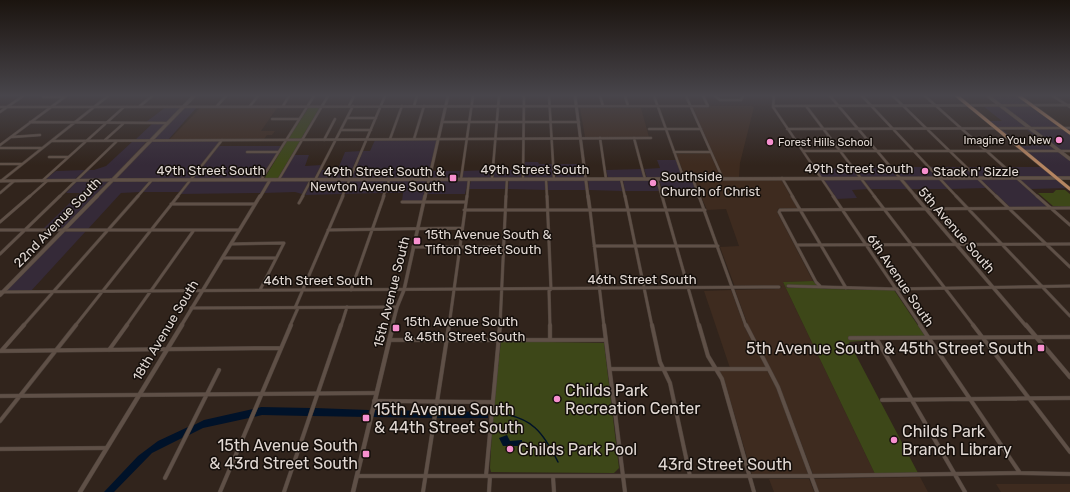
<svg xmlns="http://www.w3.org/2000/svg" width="1070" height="492" font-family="Rubik,sans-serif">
<rect width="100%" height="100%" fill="#31241c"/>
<path fill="#352a38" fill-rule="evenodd" d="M989 96H1018L1029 104 1000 105Z
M983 106H999L1028 128H997L989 121H1002Z
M1002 106H1031L1062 128H1031Z
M166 107H181L166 123 146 122Z
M184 107H197L168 140H151Z
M148 124H165L149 140H135L152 124Z
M999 129H1029L1057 150H1024ZM1003 130H1027L1044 143 1032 144 1031 146H1023Z
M1032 129H1063L1070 134V150H1060Z
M375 140H437L427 179H351L363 151H370Z
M133 141H147L111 180H77L88 170H94L106 166Z
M150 141H221L189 179 114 180Z
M219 146H281L277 152 246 153H277L260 179H192Z
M360 151 348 179H317L322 170 338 169 345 152Z
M1026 151H1059L1070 160V177H1057Z
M294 155H309L305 166 321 165 314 179H280Z
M657 160H676L683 178H647L644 169 660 168Z
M525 162H538L539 164H552L553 178H524Z
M555 164H583L585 178H556Z
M889 167 898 177H862L855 168Z
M905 167H927L937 177H901L896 172 903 171Z
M930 167H965L976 177H940Z
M968 167H1004L1015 177H979Z
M1007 167H1042L1054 177H1018Z
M852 168 859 177 822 178 816 169Z
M641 169 644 178H608L606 170Z
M85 170 74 180H44L56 171Z
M491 170V179H462L463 171Z
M494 170H521V178L494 179Z
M433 171H460L459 179H431Z
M1056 178 1068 188 1031 189 1019 179Z
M823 179H860L868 189 852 190 857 198 837 199Z
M863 179H899L908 189H871Z
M902 179H938L948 189H911Z
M941 179H977L987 188 951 189Z
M980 179H1016L1048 207H1010Z
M347 180 342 194 305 195 312 181Z
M350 180H387L383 193 345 194Z
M390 180H427L422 201H402L403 193H386Z
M430 180H468L465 194H427Z
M471 180H506L505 189H469Z
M509 180H545V190L508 189Z
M548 180H585L586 190H548Z
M588 180H620L622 191 589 190Z
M623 180H656L659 191H625Z
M659 180H692L696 192 663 191Z
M77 181H109L62 229H43L80 193H66Z
M112 181H150L140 192 121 193 88 229H66Z
M153 181H188L179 192H143Z
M191 181H268L261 193 180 194Z
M271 181H309L302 194 295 192 264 193Z
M64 231H86L31 291H5Z"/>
<path fill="#3e2b1f" d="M709 106H752L754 107 740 163 739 177 724 178 692 107Z
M200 108H277L261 131H275L272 135H267L264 139 169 140Z
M580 108H641L649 137H585Z
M710 153 721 178H686L676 154Z
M781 179 797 208H781L778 209 777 212 813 281 783 282 875 474H813L780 387 749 328 735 290 777 289 782 287 779 285 775 287H735L720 247 739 246 726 209 707 210 694 180Z
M731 290 745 328 766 368H730L704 291Z
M719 371H767L776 387 808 474H752L724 379Z
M920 477 928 492H819L814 479Z
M762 479H809L814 492H774L769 479Z
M996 484H1070V492H1001Z"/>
<path fill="#3d4718" d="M309 107H320L301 139H288Z
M287 141H300L278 178 264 179Z
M1056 190H1065L1070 194V207L1053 206 1038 193H1053Z
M813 281 817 285 786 286 787 288 819 287 825 289 894 290 925 336 848 337 849 340H872L849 342 918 473 875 474 783 282Z
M501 341 604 343 619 468 614 473 491 472 490 468 493 411Z"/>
<path fill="#001229" d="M261 407 310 408 308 416 262 415 254 417 258 408Z
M315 408 369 410 368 417 312 416Z
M253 409 249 418 203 428 189 435 194 425 204 420Z
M374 410 433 411 432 418 372 417Z
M438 411 488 412V418H437Z
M188 427 182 438 152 453 114 492H104L138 456 158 441Z
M507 435 510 441 522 440V446H503L499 438Z"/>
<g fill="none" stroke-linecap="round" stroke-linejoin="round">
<path stroke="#001229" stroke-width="1.5" d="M497 413C532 417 543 432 558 462"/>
<defs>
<path id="minor-far2" d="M549 96 554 179
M600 96 603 106
M625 96 628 106
M654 96 684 179
M686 96 723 179
M715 96 720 100H741L743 96
M774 96 773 107 834 197
M830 96 900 178
M862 96 957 197
M893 96 997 197
M925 96 1038 197
M1053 96 1070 107
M43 97H64
M140 106 152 96
M217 106 226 96
M250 106 258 96
M283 106 289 96
M349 106 354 96
M414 106 417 96
M773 106 1070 105
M806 106 875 197
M0 107 708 106 703 96
M0 112 23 96
M347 118H376
M272 119H299
M30 122 167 123
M442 122H579
M649 129H701
M787 129 1070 128
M341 130H371
M12 137 40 135
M600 138 606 179
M634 138 645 179
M390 139 402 106
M414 139 424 106
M105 140 124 123
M324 140 335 119
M51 141 651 138
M0 145 66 96
M0 148H41
M803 151H1070
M247 152H278
M674 152H711
M49 157H68
M0 164H22
M782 178 793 197
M279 179 328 96
M461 179 473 96
M492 179 499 96
M523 179 524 96
M546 179 547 197
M621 179 625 197
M657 179 662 197
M693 179 699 197
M261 180 314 96
M315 180 353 106
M1 181 108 96
M42 181 124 107
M0 193 14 181
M29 197 47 181
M59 197 117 141
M137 197 152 180
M177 197 222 140
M302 197 311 180
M342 197 385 96
M383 197 389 180
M467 197 469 179
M506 197 507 179"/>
<path id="minor-far1" d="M547 196 551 289 549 291 550 326
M625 196 652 326
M662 196 699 326
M699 196 746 326
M792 196 846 288
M833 196 921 326
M874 196 974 326
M956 196 1070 316
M996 196 1070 267
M1037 196 1070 225
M402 202H465
M299 203 303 196
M171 204H255
M464 210H705
M590 210 604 326
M0 222 30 196
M0 230H239
M328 230 462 228
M231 244 284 243 260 290
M797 245 1070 244
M594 246H718
M413 247H504
M0 254 60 196
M223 258H276
M788 286 895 289 1070 286
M820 286 816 282 779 212 780 210 1070 208
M351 290 384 196
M0 292 779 287
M191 308 397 307
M295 308 343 196
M23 326 138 196
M75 326 178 196
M126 326 194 230
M290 326 298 308
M341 326 347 307
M449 326 467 196
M500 326 506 196"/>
<path id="minor" d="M550 325V340
M604 325 625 492
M652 325 660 362 670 383 690 476
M699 325 708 356 722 379 754 492
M746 325 778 387 817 492
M920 325 1020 473
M973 325 1070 452
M850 338 1070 337
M876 338 965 492
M389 340H606
M2 350 24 325
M109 350 127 325
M0 351 281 348
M610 369H768
M0 396 376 393
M882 400 1070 398
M374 401 491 402
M0 421 76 325
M0 449 106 448
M357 476H811L1020 473 1070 474
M486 476 500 325
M553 476 554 492
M165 478 219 370
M220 492 291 325
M284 492 341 325
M423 492 449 325
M489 492 490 476"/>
<path id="tertiary-far2" d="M575 96 588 197
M900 178 916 197
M0 181 111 180
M260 197 270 180
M425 197 448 96"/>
<path id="tertiary-far1" d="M588 196 590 210
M915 196 1026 326
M181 326 260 196
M392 326 397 307 404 290 425 196"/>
<path id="tertiary" d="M1026 325 1070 377
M80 492 182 325
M353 492 393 325"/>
<path id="secondary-far1" d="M988 96 1070 159
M111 180 1070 178
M96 197 194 96"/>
<path id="secondary" d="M0 295 97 196"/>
<path id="primary" d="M957 96 1070 189
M1019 96 1070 133"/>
</defs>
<use href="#minor-far2" stroke="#4d423b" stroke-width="3"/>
<use href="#minor-far1" stroke="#4d423b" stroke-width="3.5"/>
<use href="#minor" stroke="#4d423b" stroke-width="4.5"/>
<use href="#tertiary-far2" stroke="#4d423b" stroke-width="3.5"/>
<use href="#tertiary-far1" stroke="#4d423b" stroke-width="4"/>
<use href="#tertiary" stroke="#4d423b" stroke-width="5"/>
<use href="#secondary-far1" stroke="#4d423b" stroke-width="4"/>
<use href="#secondary" stroke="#4d423b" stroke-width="4.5"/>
<use href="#primary" stroke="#4d423b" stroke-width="4"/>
<use href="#minor-far2" stroke="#5f5047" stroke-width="2"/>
<use href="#minor-far1" stroke="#5f5047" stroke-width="2.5"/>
<use href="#minor" stroke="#5f5047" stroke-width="3.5"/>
<use href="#tertiary-far2" stroke="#5f5047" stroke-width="2.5"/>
<use href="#tertiary-far1" stroke="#5f5047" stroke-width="3"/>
<use href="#tertiary" stroke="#5f5047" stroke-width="4"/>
<use href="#secondary-far1" stroke="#5f5047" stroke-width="3"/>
<use href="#secondary" stroke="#5f5047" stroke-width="3.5"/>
<use href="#primary" stroke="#b68561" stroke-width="3"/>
</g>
<linearGradient id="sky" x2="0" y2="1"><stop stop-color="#1b140f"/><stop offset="0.58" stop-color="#48454b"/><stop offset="1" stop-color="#48454b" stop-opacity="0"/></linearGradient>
<rect width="1070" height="165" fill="url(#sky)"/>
<g fill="#f790cf" stroke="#150f0b" stroke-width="1.5">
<circle cx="1059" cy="140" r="4"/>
<circle cx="770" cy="142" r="4"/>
<circle cx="925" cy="171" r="4"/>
<rect x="449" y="174" width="8" height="8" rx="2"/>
<circle cx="653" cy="183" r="4"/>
<rect x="413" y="237" width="8" height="8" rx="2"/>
<rect x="392" y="324" width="8" height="8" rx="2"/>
<rect x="1037" y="344" width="8" height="8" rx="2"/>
<circle cx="557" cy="399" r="4"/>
<rect x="362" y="414" width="8" height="8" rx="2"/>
<circle cx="894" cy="440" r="4"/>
<circle cx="510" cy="449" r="4"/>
<rect x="362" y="450" width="8" height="8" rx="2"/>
</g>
<g text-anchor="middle" stroke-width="3" stroke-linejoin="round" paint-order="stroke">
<g font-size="11" fill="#e1d8d3" stroke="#150f0b" text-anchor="end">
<text x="1051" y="144">Imagine You New</text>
<text x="778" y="146" text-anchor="start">Forest Hills School</text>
</g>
<g font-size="13" fill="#e1d8d3" stroke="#150f0b">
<text x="859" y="173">49th Street South</text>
<text x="535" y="174">49th Street South</text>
<text x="211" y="175">49th Street South</text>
<text transform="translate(57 222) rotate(-46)" y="5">22nd Avenue South</text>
<text transform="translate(957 230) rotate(49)" y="5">5th Avenue South</text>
<text x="642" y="284">46th Street South</text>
<text x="318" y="285">46th Street South</text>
<text transform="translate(901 280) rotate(56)" y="5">6th Avenue South</text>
<text transform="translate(391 292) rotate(-76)" y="5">15th Avenue South</text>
<text transform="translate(165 330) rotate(-59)" y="5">18th Avenue South</text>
</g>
<g font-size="13" fill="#e1d8d3" stroke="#150f0b" text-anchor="start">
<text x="445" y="176" text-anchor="end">49th Street South &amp;<tspan x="445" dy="15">Newton Avenue South</tspan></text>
<text x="933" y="176">Stack n' Sizzle</text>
<text x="661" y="181">Southside<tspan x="661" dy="15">Church of Christ</tspan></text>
<text x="425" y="239">15th Avenue South &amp;<tspan x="425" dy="15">Tifton Street South</tspan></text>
<text x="404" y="326">15th Avenue South<tspan x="404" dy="15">&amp; 45th Street South</tspan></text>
</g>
<g font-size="16" fill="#e1d8d3" stroke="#150f0b" text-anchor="start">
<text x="1033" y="354" text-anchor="end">5th Avenue South &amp; 45th Street South</text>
<text x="565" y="396">Childs Park<tspan x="565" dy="18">Recreation Center</tspan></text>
<text x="374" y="415">15th Avenue South<tspan x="374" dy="18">&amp; 44th Street South</tspan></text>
<text x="902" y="437">Childs Park<tspan x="902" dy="18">Branch Library</tspan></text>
<text x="358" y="451" text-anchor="end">15th Avenue South<tspan x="358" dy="18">&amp; 43rd Street South</tspan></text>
<text x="518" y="455">Childs Park Pool</text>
</g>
<g font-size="16" fill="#e1d8d3" stroke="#150f0b">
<text x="725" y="470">43rd Street South</text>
</g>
</g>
</svg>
